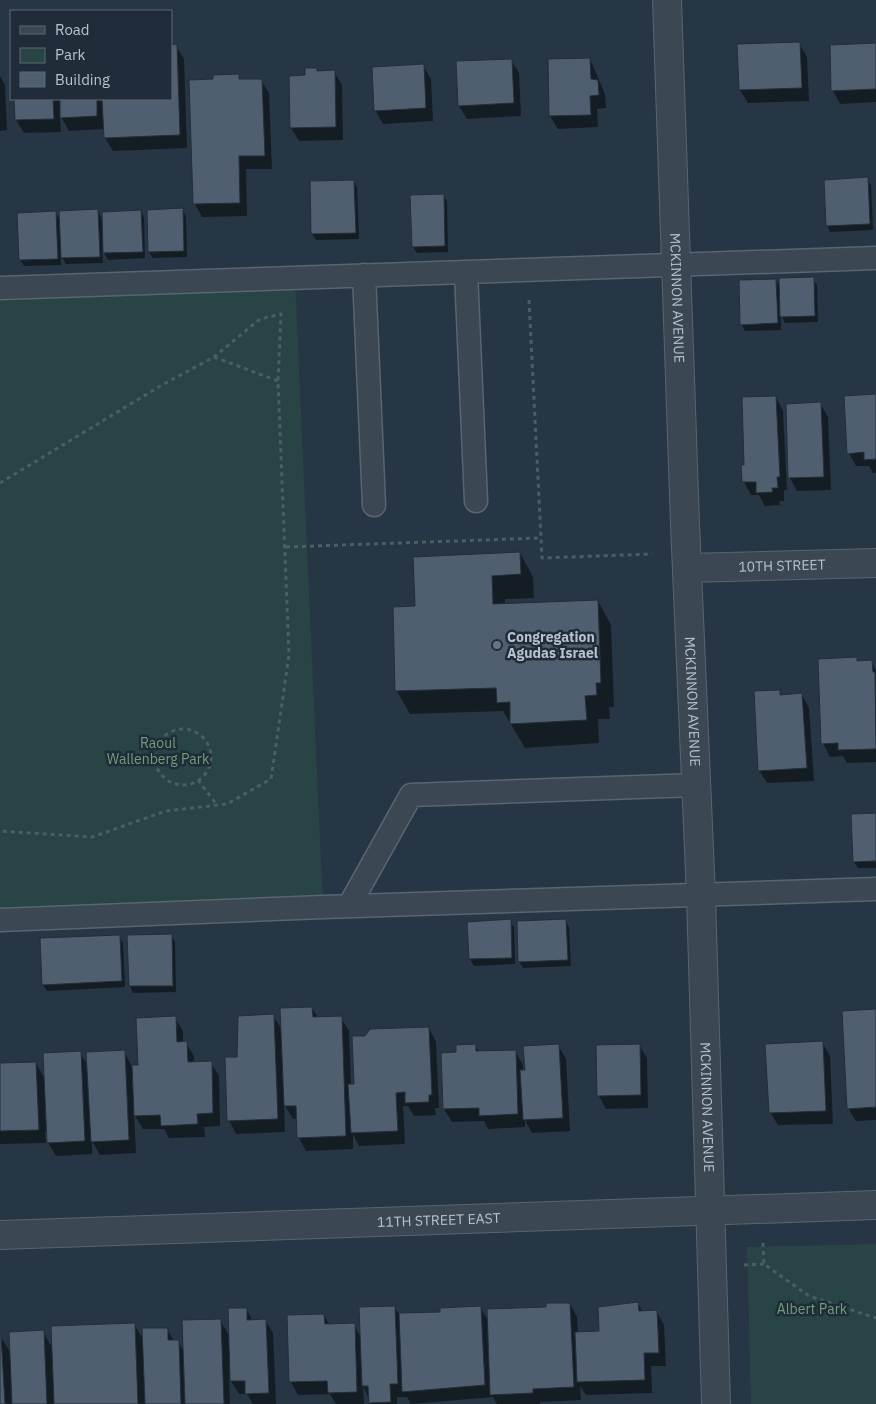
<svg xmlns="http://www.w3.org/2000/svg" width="876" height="1404" font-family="'IBM Plex Sans',sans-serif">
<rect width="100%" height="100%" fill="#273644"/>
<path fill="#294444" d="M295 278 323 907 0 920V288Z
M876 1244V1404H751L747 1247Z"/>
<path fill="#0007" d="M799 43 807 57 809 101 748 103 740 90 738 46Z
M876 44V102L840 104 833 91Z
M176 46 184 59 187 148 113 151 105 138V129L69 131 60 115 61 132 24 133 16 120V99H171Z
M590 59 605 94 606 108 597 109 598 127 558 129 550 116Z
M511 60 519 73 521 116 467 119 459 106Z
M423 65 431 79 433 121 383 124 375 110Z
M317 69 318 72H334L342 85 343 140 299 141 291 128 306 76Z
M238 75 241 81 261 80 269 93 272 169H246L247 216 202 217 195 204Z
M0 76 5 85 7 130 0 131Z
M867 179 871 185 873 230 830 232 827 225Z
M354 181 357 187 359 239 316 240 312 234Z
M443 195 447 201 448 252 417 253 413 247Z
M182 210 186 216 187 257 153 258 149 252Z
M98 211 103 221 141 211 144 218 145 258 108 260 102 249 103 263 66 264 61 255V265L24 266 20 260 55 212 61 222Z
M813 279 817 285 818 322 785 323 781 315V330L745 331 742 325 740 281 776 280 781 289Z
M876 395V473H873L869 466H856L849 453Z
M776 397 783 411 787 490H784V501H779L780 505 765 506 759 495H751L744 482 743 466H746Z
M820 403 828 417 831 490 797 491 790 478 787 405Z
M520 553 533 577 534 598 505 599V605L598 601 611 625 614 707H609L610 719H598L599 743 525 748 503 711 410 714 397 691 416 607Z
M856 658 858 662H871L876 670V762L847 763 843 756 830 757 823 743Z
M779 691 782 696 802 695 809 708 814 781 767 783 759 770Z
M876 814V868H858L854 862Z
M510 921 514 927 515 964 474 966 470 959 469 923Z
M566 921 569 927 571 966 523 968 519 962Z
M171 935 175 942 176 992 133 993 130 986 128 937Z
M119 936 123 943 125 987 47 991 43 985Z
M312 1008 318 1018H341L349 1031 351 1085H356L366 1037 429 1028 436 1042 439 1108H435L436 1115 414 1116 408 1106H403L405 1144 359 1146 353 1134V1149L306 1151 299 1138 298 1119H293L284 1104 285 1132 236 1134 229 1120 238 1058 273 1016 283 1031Z
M876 1010V1120L856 1121 848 1108Z
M175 1018 183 1031V1043H186L194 1056V1063H211L219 1076 220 1126 204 1127 205 1137 169 1138 164 1129H143L134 1114 136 1153 100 1155 92 1141V1154L56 1156 48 1143V1132H45L46 1143 0 1144V1064L36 1063 45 1079 80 1053 88 1066 124 1051 132 1067 139 1066Z
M822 1042 830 1056 833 1124 778 1125 770 1112Z
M475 1045 479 1052 515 1051 523 1065V1071L558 1045 566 1059 570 1131 532 1133 525 1120V1127L488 1129 484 1121 452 1122 444 1109 442 1054 457 1053Z
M639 1045 647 1058 648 1108 606 1109 599 1096 597 1047Z
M570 1304 577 1317 578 1333 600 1332 638 1304 643 1312H657L664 1325 666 1366H651L652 1393 586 1395 580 1386 581 1400 540 1402V1404H497L493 1397 411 1404 407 1397H397V1404H371L363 1386 364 1404H336L330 1394 298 1395 291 1382 324 1315 330 1326 354 1325 361 1338 394 1307 399 1314 442 1313 481 1308 488 1321Z
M246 1309 253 1321 265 1320 273 1333 276 1404H253L247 1394H239L229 1378 230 1404H0V1336L11 1353 43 1332 53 1349 134 1324 144 1341 167 1329 174 1341H178L184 1352 220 1320 230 1337Z"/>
<path fill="#4f5f6f" stroke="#222e3a" d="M800 42 802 88 739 90 737 44Z
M876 43V89L831 91 830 45Z
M177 44 180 135 104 138 102 99H171V45Z
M590 58 591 79 598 80 599 95 590 96 591 115 549 116 548 59Z
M512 59 514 103 458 106 456 61Z
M424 64 426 108 374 111 372 67Z
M305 68H317V71L335 70 336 127 290 128 289 76 305 75Z
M239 74V79H262L265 156H239L240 203 193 204 189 80 213 79V75Z
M14 99H53L54 119 15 120Z
M60 99H97V116L60 118Z
M868 177 870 224 826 226 824 180Z
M354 180 356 233 311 234 310 181Z
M444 194 445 246 412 247 410 195Z
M183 208 184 251 148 252 147 210Z
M98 209 100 257 61 258 59 211Z
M141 210 143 252 103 253 102 212Z
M56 211 58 259 19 260 17 213Z
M814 277 815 316 780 317 779 278Z
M776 279 778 323 740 325 739 280Z
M876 394V459L864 460V452L847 454 844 396Z
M776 396 780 477H777L778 488H772L773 492 756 493V482H742L741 465H744L742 397Z
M821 402 824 477 788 478 786 404Z
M520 552 521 574 492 576 493 604 598 600 601 683H596L597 695 585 696 587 720 510 724V702L497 703 496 688 395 691 393 607 415 606 413 557Z
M857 657V661L872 660 873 672H875L876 749 838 750V743L821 744 818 659Z
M780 690V695L802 693 807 768 758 771 754 691Z
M876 813V861L853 862 851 814Z
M511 919 512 958 469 959 467 922Z
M566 919 568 960 518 962 517 921Z
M172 934 173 986H129L127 935Z
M120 935 122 981 42 985 40 938Z
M312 1007 313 1017 342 1016 346 1136 297 1138 296 1106H284L280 1008Z
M876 1009V1107L847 1109 842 1011Z
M274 1014 278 1119 227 1121 225 1057H237L238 1016Z
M176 1016 177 1042 187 1041 188 1062 212 1061 213 1113 197 1114 198 1124 161 1126 160 1115 134 1116 132 1065H138L136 1018Z
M429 1027 432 1095H429V1102L405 1103V1092L396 1093 398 1131 351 1133 348 1084H354L352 1036H365L370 1029Z
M823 1041 826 1111 769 1113 765 1044Z
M476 1044V1051L516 1050 518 1114 479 1116V1108L443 1109 441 1053 456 1052V1045Z
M559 1044 563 1118 523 1120 520 1070H525L523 1046Z
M640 1044 641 1095 597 1096 596 1045Z
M125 1050 129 1140 91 1142 86 1052Z
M81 1051 85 1141 47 1143 43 1053Z
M36 1062 39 1130 0 1131V1063Z
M638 1302 639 1311 657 1310 659 1353H644L645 1380 577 1382 575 1332 599 1331 598 1307Z
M546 1303H570L574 1387 533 1389V1393L490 1395 487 1309 546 1307Z
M395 1306 398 1384H390L391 1402 369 1403 368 1386H362L359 1307Z
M481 1306 485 1385 402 1392 399 1313 440 1312V1308Z
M228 1308H247V1320L266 1319 269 1393 245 1394V1381H230Z
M324 1314 325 1324 355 1323 357 1392 328 1393 327 1381 289 1382 287 1315Z
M221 1319 224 1404H185L182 1320Z
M135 1323 138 1404H54L51 1326Z
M142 1328H168V1340H179L181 1404H145Z
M44 1330 47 1404H12L9 1332Z
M0 1335H1L5 1404H0Z"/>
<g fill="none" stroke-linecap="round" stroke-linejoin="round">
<defs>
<path id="service" d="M466 272 476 501
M364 275 374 505
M0 288 876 258
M349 906 411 795 696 785
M0 920 323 907 876 889"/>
<g id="minor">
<path id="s1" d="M667 0 685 524 701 896 716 1404"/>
<path id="s2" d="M688 568 876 563"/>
<path id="s3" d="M0 1235 876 1205"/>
</g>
</defs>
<use href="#service" stroke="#596570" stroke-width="25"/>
<use href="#minor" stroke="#596570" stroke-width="30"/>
<path stroke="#476061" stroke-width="3" stroke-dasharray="4 4" stroke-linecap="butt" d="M529 300 542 558 652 554
M214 357 278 381
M0 483 162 385 214 357 260 319 281 314 278 381 289 655 271 779 227 804 166 811 92 837 0 831
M286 547 540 538
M155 757a28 28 0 1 1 56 0a28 28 0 1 1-56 0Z
M198 780 217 805
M763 1243 764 1264 809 1296 876 1318
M744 1265 764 1264"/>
<use href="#service" stroke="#3b4753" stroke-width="22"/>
<use href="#minor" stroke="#3b4753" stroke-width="28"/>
</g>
<circle fill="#6b7280" stroke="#202c39" stroke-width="2" cx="497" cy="645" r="5"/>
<g text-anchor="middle" stroke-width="5" stroke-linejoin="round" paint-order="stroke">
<g font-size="14" fill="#b8c2cd" stroke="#202c39">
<text dy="5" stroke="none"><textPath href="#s1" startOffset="298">MCKINNON AVENUE</textPath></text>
<text dy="5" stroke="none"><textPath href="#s2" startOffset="94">10TH STREET</textPath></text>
<text dy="5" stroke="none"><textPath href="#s1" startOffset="702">MCKINNON AVENUE</textPath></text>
<text dy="5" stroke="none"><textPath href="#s1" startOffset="1108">MCKINNON AVENUE</textPath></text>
<text dy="5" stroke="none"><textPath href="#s3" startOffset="439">11TH STREET EAST</textPath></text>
</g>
<g font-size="14" font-weight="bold" fill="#b8c2cd" stroke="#202c39" text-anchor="start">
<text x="507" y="642">Congregation<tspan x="507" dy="16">Agudas Israel</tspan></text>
</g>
<g font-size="14" fill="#6f9e76" stroke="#202c39">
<text x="158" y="748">Raoul<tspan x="158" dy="16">Wallenberg Park</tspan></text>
<text x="812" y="1314">Albert Park</text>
</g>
</g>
<rect x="10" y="10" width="162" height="90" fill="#202c39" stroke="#5d6874"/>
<rect x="20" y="26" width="25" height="8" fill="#3b4753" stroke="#5d6874"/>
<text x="55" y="35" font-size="15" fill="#b8c2cd">Road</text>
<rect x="20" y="48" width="25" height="15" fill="#294444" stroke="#5d6874"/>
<text x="55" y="60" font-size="15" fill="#b8c2cd">Park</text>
<rect x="20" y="72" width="25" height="15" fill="#4f5f6f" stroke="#5d6874"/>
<text x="55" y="85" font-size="15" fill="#b8c2cd">Building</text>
</svg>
